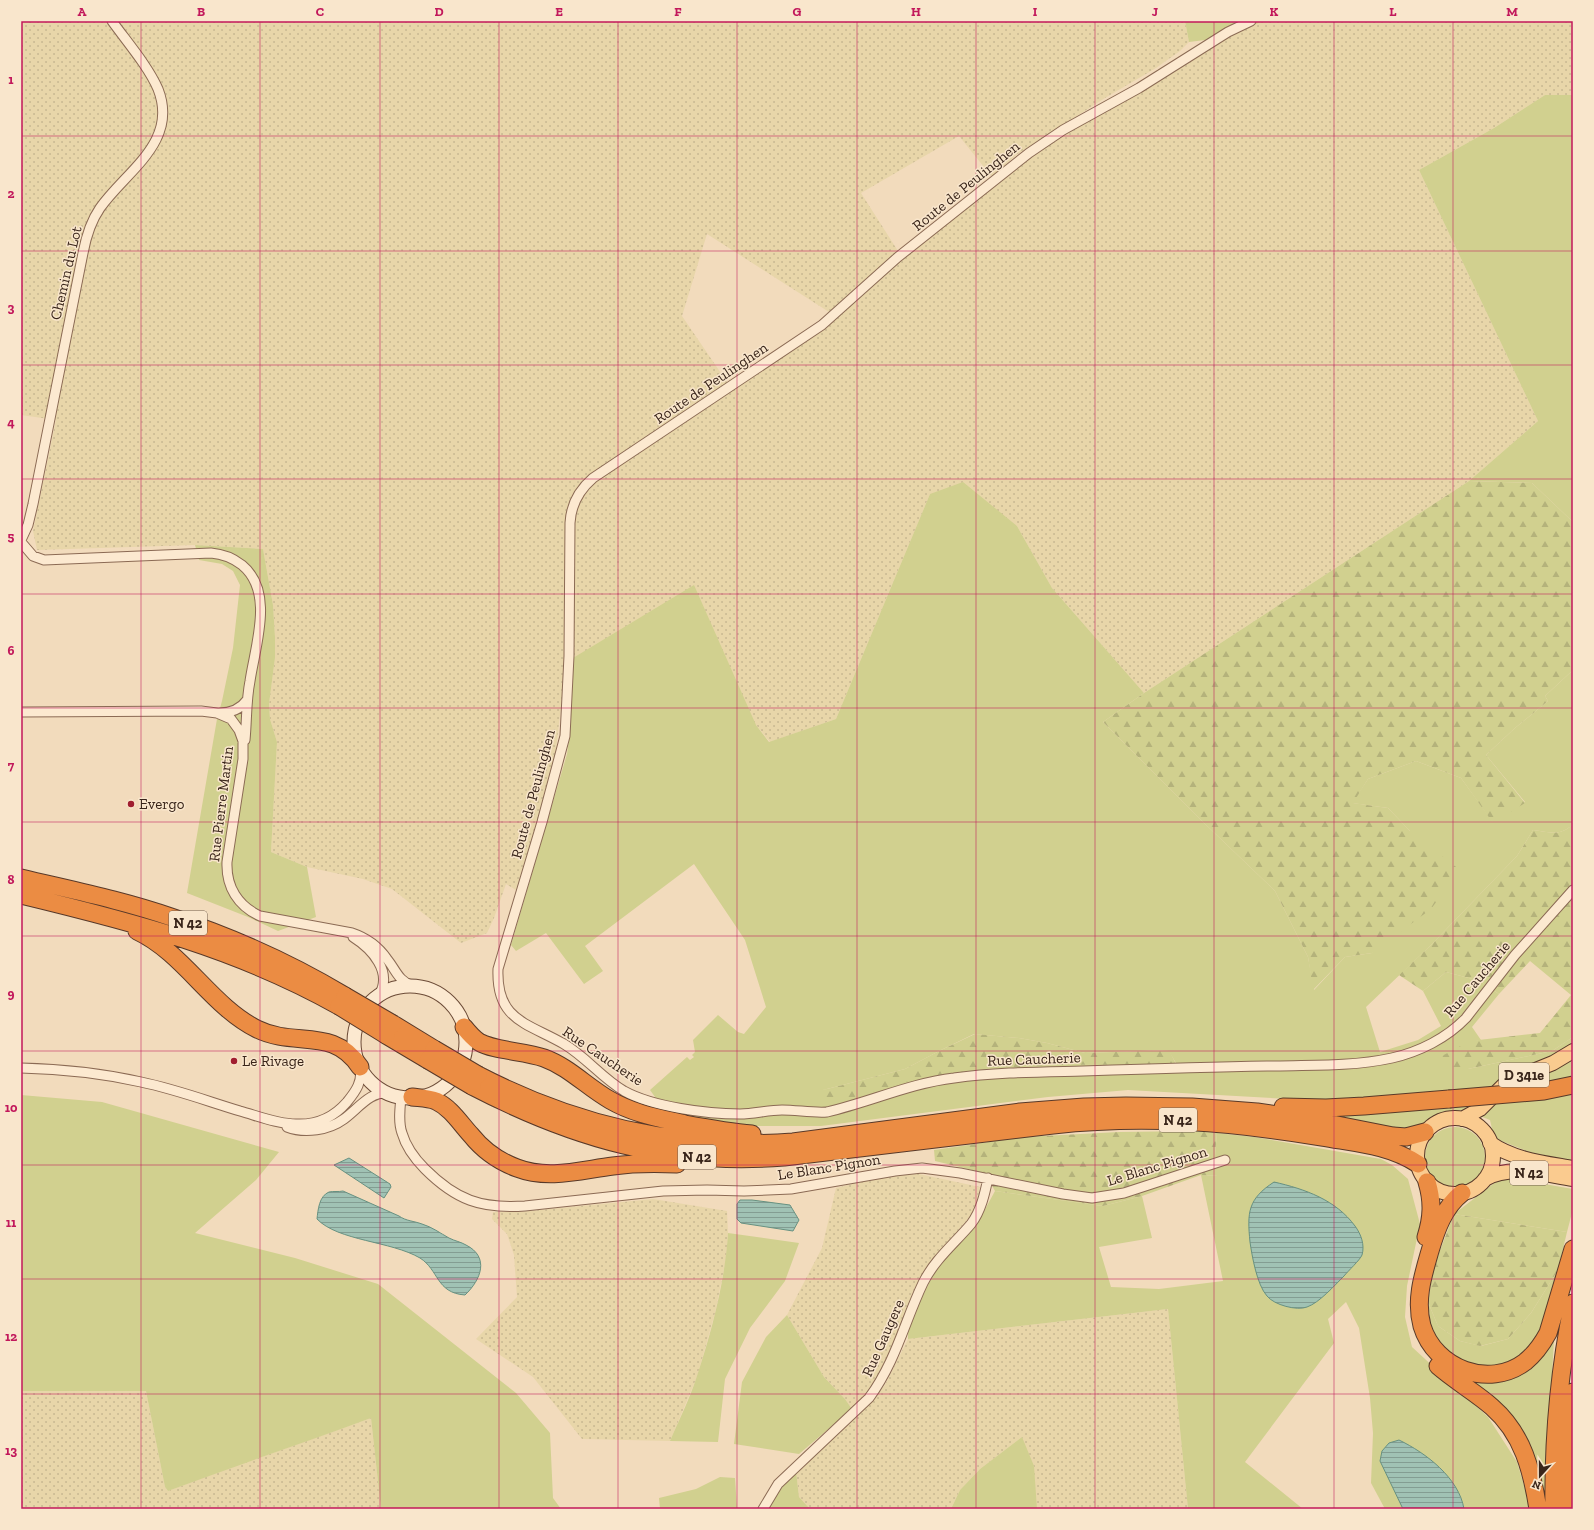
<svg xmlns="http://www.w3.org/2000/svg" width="1594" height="1530" font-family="'Zilla Slab',serif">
<defs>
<pattern id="farmland-dots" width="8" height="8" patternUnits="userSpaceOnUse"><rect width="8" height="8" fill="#e8d6a9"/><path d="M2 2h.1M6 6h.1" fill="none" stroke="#c8b891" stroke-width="1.8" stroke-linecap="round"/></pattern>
<pattern id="forest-firs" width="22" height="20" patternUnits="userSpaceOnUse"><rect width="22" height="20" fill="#d1d08f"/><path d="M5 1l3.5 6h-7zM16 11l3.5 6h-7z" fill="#b4b27b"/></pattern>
<pattern id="water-rules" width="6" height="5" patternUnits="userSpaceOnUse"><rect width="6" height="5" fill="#a0c2b4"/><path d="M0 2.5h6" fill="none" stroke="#839d92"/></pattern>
</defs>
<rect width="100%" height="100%" fill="#f2dbbc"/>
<path fill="url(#farmland-dots)" d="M21 21H1185L1189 42 1180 51 1156 68 1105 98 1016 155 992 177 959 136 861 193 898 251 829 312 707 234 682 316 729 385 606 466 571 501 566 663 555 758 538 821 516 890 506 884 494 918 487 933 461 943 392 889 363 879 307 867 271 852 277 742 270 719 269 704 275 658V637L273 605 263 549 195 545 37 550 33 531 56 420 21 415Z
M1264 21H1573V95H1545L1494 128 1419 170 1538 421 1469 481 1144 693 1052 588 1017 526 930 494 836 719 770 742 756 725 573 658 572 535 577 505 590 484 834 321 891 267 1013 170 1052 143 1087 119 1166 77 1229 37 1246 28Z
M919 1174 980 1187 976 1209 930 1265 913 1292 892 1351 881 1376 866 1396 852 1409 845 1399 824 1377 787 1315 822 1248 836 1188 886 1176Z
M653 1199 727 1211 728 1233 726 1259 715 1313 697 1377 670 1441 582 1439 533 1377 476 1339 517 1297 514 1255 507 1234 492 1219 493 1212H519Z
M1168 1309 1188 1509H1037L1022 1437 980 1469 960 1490 951 1509H810L799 1497 796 1471 861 1411 885 1385 908 1339Z
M21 1391H146L165 1487 168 1491 210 1475 371 1418 381 1509H21Z"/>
<path fill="#d1d08f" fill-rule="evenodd" d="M1185 21H1264L1246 28 1229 37 1189 42Z
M1545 95H1573V522L1532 483 1469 481 1538 421 1419 170 1494 128Z
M963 482 1017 526 1052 588 1144 693 1103 722 1202 821 1275 891 1308 957 1314 990 1345 957 1372 953 1410 831 1388 808 1352 803 1368 779 1416 761 1461 778 1493 822 1525 802 1486 755 1515 728 1548 701 1545 696 1573 670V824C1560 837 1549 832 1533 830L1517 856 1430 946 1366 1007 1380 1052 1418 1040 1441 1026 1423 991 1446 972 1480 981 1499 994 1472 1027 1481 1040 1470 1042 1468 1069 1552 1051 1573 1037V1161L1534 1154 1494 1138 1490 1120 1464 1110 1442 1113 1419 1127 1407 1131 1328 1114 1326 1101 1128 1090 1048 1097 821 1126H743L660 1112 655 1097 650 1090 687 1057 690 1060 694 1057 692 1055 695 1052 693 1040 718 1015 738 1032 744 1034 766 1007 745 940 694 864 585 946 603 971 584 984 546 933 516 951 511 945 567 754 570 732 573 658 694 585 756 725 769 742 836 719 930 494ZM974 1034 1019 1038 1047 1043 1085 1053 1168 1050 1176 1063 1059 1065 985 1069 823 1090 905 1069 941 1050Z
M195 545 263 549 273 605 275 637V658L269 704 270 719 277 742 271 852 307 867 316 917 278 931 248 917 187 893 217 719 222 701 233 648 240 585 233 571 222 564 199 560Z
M21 1095 102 1102 279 1152 256 1180 195 1233 295 1258 378 1284 516 1393 550 1433 553 1498 561 1509H381L371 1418C303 1443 235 1466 168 1491L165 1487 146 1391H21Z
M1425 1157a30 30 0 1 1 60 0a30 30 0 1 1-60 0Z
M1217 1133 1254 1137 1381 1159 1392 1165 1408 1179 1420 1224 1407 1286 1405 1317 1412 1347 1488 1417 1517 1462 1526 1492 1529 1509H1385L1371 1483 1373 1433 1370 1398 1359 1328 1346 1302 1328 1319 1334 1343 1245 1462 1303 1509H1188L1168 1309 908 1339V1325L932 1277 946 1253 976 1226 995 1191 1103 1206 1142 1196 1152 1238 1099 1247 1111 1287 1159 1289 1223 1281 1201 1175 1217 1176 1215 1156Z
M1509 1178 1573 1189V1209L1567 1232 1454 1214 1497 1181Z
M728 1233 799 1243 785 1281 750 1328 725 1379 718 1442 670 1441C679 1420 690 1398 697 1376 712 1330 725 1281 728 1233Z
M1558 1270 1551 1302 1538 1333 1554 1340 1545 1496 1541 1497 1532 1457 1472 1383 1470 1364 1445 1350 1431 1328 1428 1302 1438 1326 1460 1341 1481 1346 1508 1339 1531 1313Z
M787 1315 824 1377 845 1399 852 1409 799 1454 734 1444 742 1382 766 1337Z
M1022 1437 1034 1466 1037 1509H951L960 1490 980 1469Z
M796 1471 799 1497 810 1509H767C774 1494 784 1482 796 1471Z
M720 1477 735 1478 737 1508 739 1509H660L659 1498 696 1489Z"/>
<path fill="url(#forest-firs)" d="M1469 481 1532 483 1573 522V670L1545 696 1548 701 1515 728 1486 755 1525 803 1493 823 1461 778 1416 761 1368 779 1353 803 1388 808 1410 831 1460 870 1431 909 1372 953 1345 957 1313 990 1308 957 1275 891 1202 821 1103 722 1144 693Z
M1573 824V1037L1552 1051 1468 1069 1447 1068 1440 1057 1470 1041 1540 1033 1571 995 1530 961 1499 994 1480 981 1446 972 1423 991 1399 975 1430 946 1517 856 1533 830C1549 832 1560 837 1573 824Z
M975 1034 1019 1038 1047 1043 1085 1053 1169 1050 1176 1064 1059 1065 985 1069 920 1078 823 1106V1090L905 1069 941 1050Z
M1193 1131 1217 1133 1215 1156 1218 1176 1201 1175 1142 1196 1103 1206 995 1191 985 1173 935 1161 934 1150 1023 1137 1119 1132Z
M1454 1214 1567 1232 1558 1270 1531 1313 1508 1339 1480 1346 1460 1341 1438 1326 1428 1302 1434 1266Z"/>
<path fill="url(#water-rules)" stroke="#679181" d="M349 1158 390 1184 391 1187 384 1198 334 1165Z
M1274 1182C1305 1189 1336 1200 1355 1226 1361 1234 1365 1245 1362 1255 1360 1260 1348 1271 1344 1276 1335 1285 1319 1303 1307 1307 1297 1311 1274 1305 1267 1296 1257 1285 1252 1256 1250 1242 1247 1212 1248 1199 1274 1182Z
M343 1191 399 1216C406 1221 414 1221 422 1224 432 1227 440 1233 449 1238 455 1241 461 1242 466 1245 490 1257 481 1280 465 1295 436 1293 439 1270 420 1258 391 1241 338 1241 317 1219 318 1210 319 1196 329 1192 333 1191 339 1192 343 1191Z
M740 1200H752L790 1205 799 1220 793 1231 741 1223 737 1219V1204Z
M1399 1440C1426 1453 1459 1478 1464 1509H1403L1380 1461 1382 1451 1389 1443Z"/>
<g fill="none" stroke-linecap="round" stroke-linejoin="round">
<defs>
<path id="street" d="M1251 21 1228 32 1139 88 1063 130 1029 153 898 257 822 325 593 478C579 490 571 504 570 523L569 656 565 736 542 822 498 969C496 1021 528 1023 564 1044 586 1057 602 1078 624 1091 653 1107 707 1114 740 1114 754 1114 768 1110 782 1110 797 1110 812 1113 827 1112 870 1102 911 1083 954 1078 997 1072 1040 1072 1083 1071 1144 1069 1206 1067 1267 1066 1308 1065 1351 1067 1392 1058 1419 1052 1447 1038 1466 1018L1515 955 1573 890
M21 540 28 525 33 504 83 253C86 237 91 221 100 208 126 171 179 142 158 89 148 66 127 42 112 21
M21 542 33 556 44 560 211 553C223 554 233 558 242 565 275 592 255 646 250 681 246 701 247 720 245 740
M21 712 201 711 217 713 231 719 239 730 243 741V759L227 862C226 887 238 906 260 916L352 933C367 938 378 946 387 959 396 970 398 981 413 986
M219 713C230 713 240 710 247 700
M353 937C372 949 393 972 379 995
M21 1068C62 1069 101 1073 141 1082 175 1089 207 1101 240 1111 258 1116 277 1124 296 1124 316 1125 334 1117 347 1102 356 1091 363 1081 360 1067
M401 1097C400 1108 398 1122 402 1133 406 1147 415 1159 425 1169 456 1200 481 1209 525 1206L663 1191 707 1190 744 1191 791 1189 895 1171 922 1168 960 1173 1063 1194 1092 1198 1124 1193 1225 1160
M287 1127C305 1134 329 1130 344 1119 359 1108 370 1091 389 1093
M763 1509 778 1484 869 1398C896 1361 904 1323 923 1283 935 1259 954 1244 971 1224 981 1211 985 1193 988 1178"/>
<path id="secondary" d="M354 1042a56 56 0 1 1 112 0a56 56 0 1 1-112 0Z"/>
<path id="primary" d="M1417 1156a38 38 0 1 1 76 0a38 38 0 1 1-76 0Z
M1462 1119 1480 1109 1503 1086 1511 1080 1553 1063 1573 1051
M1490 1143C1514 1160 1545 1163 1573 1168
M1485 1179C1511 1164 1545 1175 1573 1179"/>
<path id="highway" d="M21 878C71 890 122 900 171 917 232 937 290 963 345 996
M21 895C133 922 238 949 339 1006
M137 931C184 953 211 1006 257 1029 295 1048 333 1026 360 1067
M393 1024 434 1049
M464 1027C468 1032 473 1038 479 1042 494 1051 525 1051 544 1058 569 1067 587 1087 610 1100 634 1114 659 1118 685 1124 707 1128 729 1132 752 1134
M386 1035 428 1060
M478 1075C578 1127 681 1150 793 1142L1020 1112 1084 1107 1126 1106 1192 1107 1257 1112 1312 1120 1393 1136 1406 1137 1425 1132
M472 1086C574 1139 668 1166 784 1157L1053 1125C1147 1115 1230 1122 1322 1137 1355 1143 1389 1145 1418 1164
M412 1097C420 1098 429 1098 436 1101 451 1108 460 1123 471 1135 483 1150 498 1161 517 1168 548 1180 581 1170 613 1166 634 1163 655 1163 677 1164
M1283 1107 1326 1108 1364 1106 1449 1099
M1462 1193C1444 1207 1436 1230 1430 1251 1423 1275 1415 1300 1422 1326 1435 1369 1489 1389 1525 1362 1535 1354 1542 1344 1548 1333L1573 1249
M1426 1237C1432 1218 1433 1202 1427 1182
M1438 1366C1455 1381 1475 1392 1492 1407 1523 1434 1532 1471 1538 1509
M1554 1509C1553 1440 1559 1371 1573 1303
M1567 1509 1568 1449 1573 1392"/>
</defs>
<use href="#street" stroke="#8b6a54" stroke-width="11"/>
<use href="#secondary" stroke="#6c4b37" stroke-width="15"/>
<use href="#primary" stroke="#583929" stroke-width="16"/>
<use href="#highway" stroke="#583929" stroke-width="19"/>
<use href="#street" stroke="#fce9d0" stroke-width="9"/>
<use href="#secondary" stroke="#fce9d0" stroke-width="13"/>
<use href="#primary" stroke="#facb8f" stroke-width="14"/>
<use href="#highway" stroke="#eb8c43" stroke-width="17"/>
<defs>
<path id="highway-bridge" d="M345 996 393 1024
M339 1006 386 1035
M434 1049 478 1075
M428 1060 472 1086
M1449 1099 1544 1091 1573 1085"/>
</defs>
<use href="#highway-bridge" stroke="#583929" stroke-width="19" stroke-linecap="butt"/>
<use href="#highway-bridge" stroke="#eb8c43" stroke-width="17"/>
</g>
<path fill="none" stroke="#c2185b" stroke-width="1" stroke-opacity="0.55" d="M141 21V1509M260 21V1509M380 21V1509M499 21V1509M618 21V1509M737 21V1509M857 21V1509M976 21V1509M1095 21V1509M1214 21V1509M1334 21V1509M1453 21V1509M21 136H1573M21 251H1573M21 365H1573M21 479H1573M21 594H1573M21 708H1573M21 822H1573M21 936H1573M21 1051H1573M21 1165H1573M21 1279H1573M21 1394H1573"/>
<g fill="#a01e2f" stroke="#f9e6cc" stroke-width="1.5">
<circle cx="131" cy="804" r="4"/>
<circle cx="234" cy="1061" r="4"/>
</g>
<g text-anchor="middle" stroke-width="3" stroke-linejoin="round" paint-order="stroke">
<g fill="#f9e6cc" stroke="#735f4f" stroke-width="1">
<rect x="169" y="911" width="38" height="24" rx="3"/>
<rect x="1499" y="1063" width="50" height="24" rx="3"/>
<rect x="1159" y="1108" width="38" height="24" rx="3"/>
<rect x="678" y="1145" width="38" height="24" rx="3"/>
<rect x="1510" y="1161" width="38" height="24" rx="3"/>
</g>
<g font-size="14" font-weight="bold" fill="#39251a">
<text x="188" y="928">N 42</text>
<text x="1524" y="1080">D 341e</text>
<text x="1178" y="1125">N 42</text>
<text x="697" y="1162">N 42</text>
<text x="1529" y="1178">N 42</text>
</g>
<g font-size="15" fill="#39251a" stroke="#f9e6cc">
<text transform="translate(966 186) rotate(-39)" y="5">Route de Peulinghen</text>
<text transform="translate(66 273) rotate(-77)" y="5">Chemin du Lot</text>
<text transform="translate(711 383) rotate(-34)" y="5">Route de Peulinghen</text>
<text transform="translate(533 794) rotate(-75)" y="5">Route de Peulinghen</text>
<text transform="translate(221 804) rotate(-83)" y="5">Rue Pierre Martin</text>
<text transform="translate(1477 979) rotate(-50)" y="5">Rue Caucherie</text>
<text transform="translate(603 1056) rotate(34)" y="5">Rue Caucherie</text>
<text transform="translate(1034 1059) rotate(-2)" y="5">Rue Caucherie</text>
<text transform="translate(1157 1166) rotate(-17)" y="5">Le Blanc Pignon</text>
<text transform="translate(829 1167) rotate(-9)" y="5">Le Blanc Pignon</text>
<text transform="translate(883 1338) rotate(-66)" y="5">Rue Gaugere</text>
</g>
<g font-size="15" fill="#39251a" stroke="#f9e6cc" text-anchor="start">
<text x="139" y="809">Evergo</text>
<text x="242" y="1066">Le Rivage</text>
</g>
</g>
<rect width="1594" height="1530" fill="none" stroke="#f9e6cc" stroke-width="44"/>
<g transform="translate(1540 1476) rotate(201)" stroke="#f9e6cc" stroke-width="3" paint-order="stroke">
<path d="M0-3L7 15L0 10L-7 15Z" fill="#39251a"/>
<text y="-6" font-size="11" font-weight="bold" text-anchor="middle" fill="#39251a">N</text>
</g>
<rect x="22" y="22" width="1550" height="1486" fill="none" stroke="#c2185b" stroke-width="1.5"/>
<g font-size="13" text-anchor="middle" font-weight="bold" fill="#c2185b">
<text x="82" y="16">A</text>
<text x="201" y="16">B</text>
<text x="320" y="16">C</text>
<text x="439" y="16">D</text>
<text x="559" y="16">E</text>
<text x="678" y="16">F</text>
<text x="797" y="16">G</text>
<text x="916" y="16">H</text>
<text x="1035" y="16">I</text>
<text x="1155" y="16">J</text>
<text x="1274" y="16">K</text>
<text x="1393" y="16">L</text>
<text x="1512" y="16">M</text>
<text x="11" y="84">1</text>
<text x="11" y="198">2</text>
<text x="11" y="312">3</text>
<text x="11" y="427">4</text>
<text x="11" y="541">5</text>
<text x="11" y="655">6</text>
<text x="11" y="770">7</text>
<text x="11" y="884">8</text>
<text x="11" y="998">9</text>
<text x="11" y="1112">10</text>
<text x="11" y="1227">11</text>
<text x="11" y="1341">12</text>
<text x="11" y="1455">13</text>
</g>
</svg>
